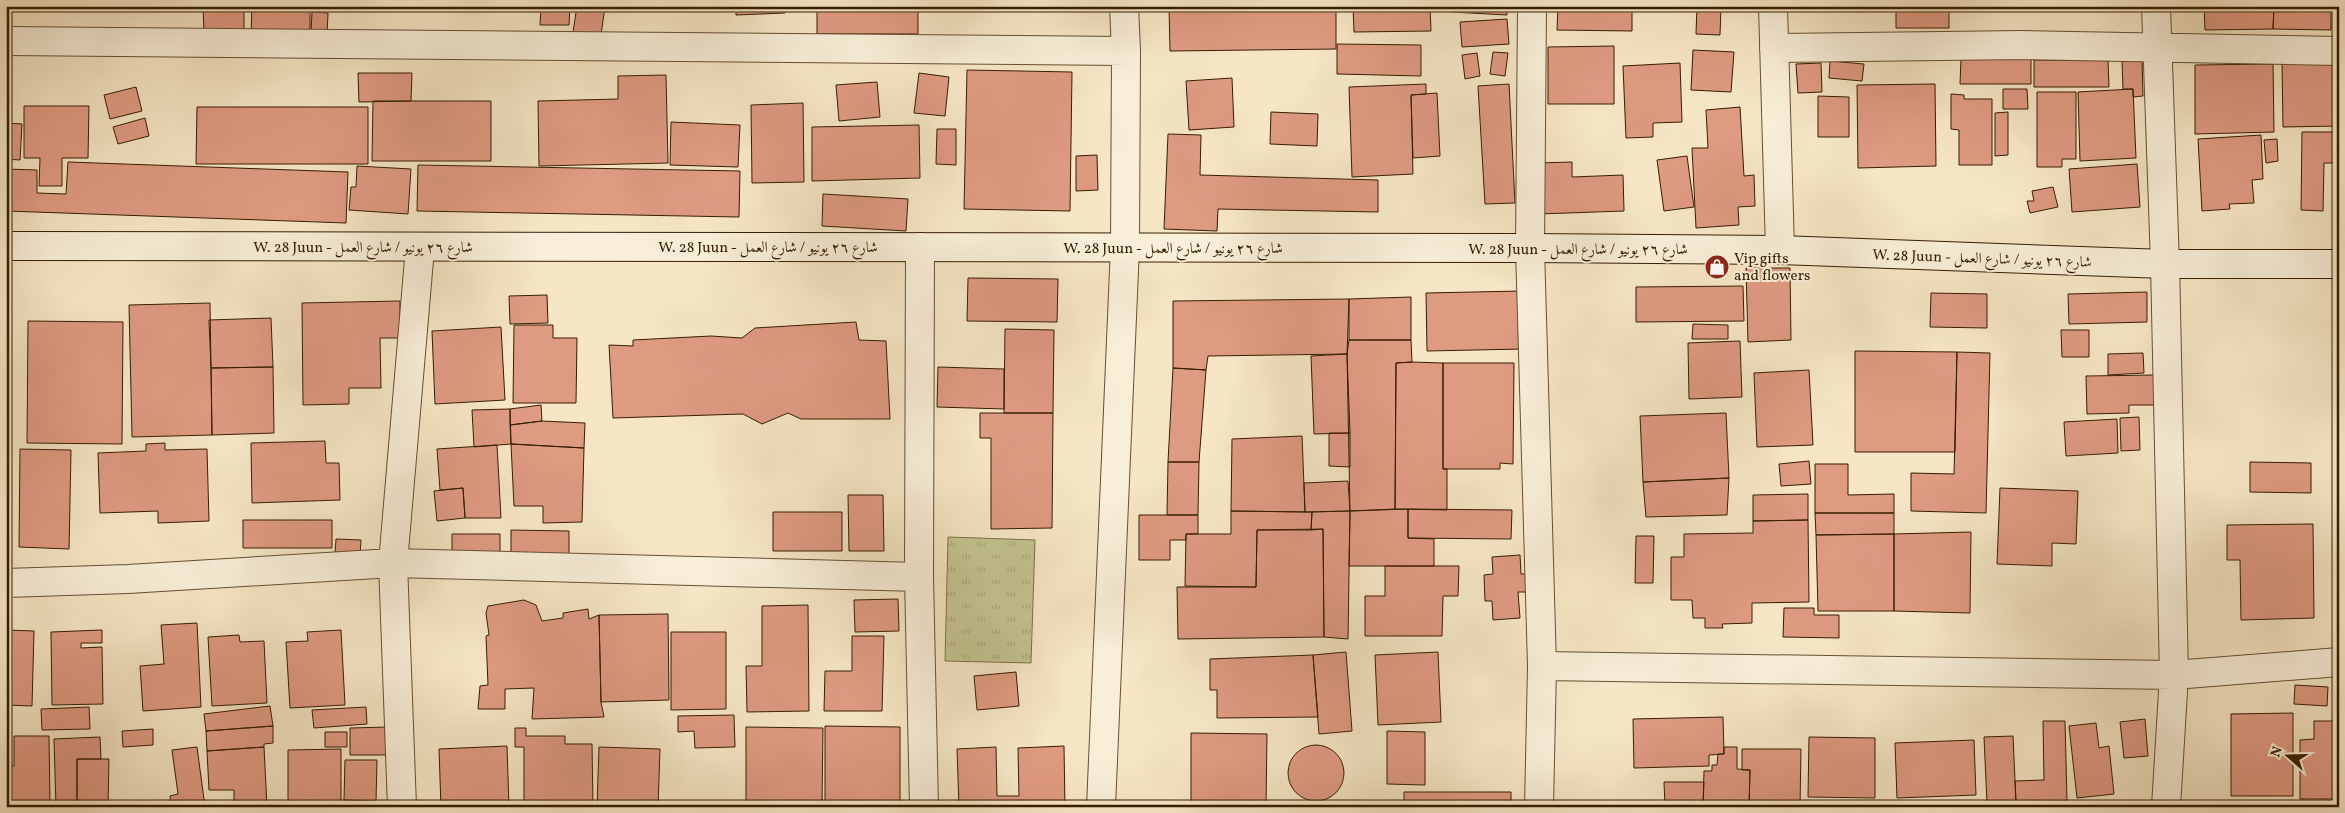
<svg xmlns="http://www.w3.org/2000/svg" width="2345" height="813" font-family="Vollkorn,Amiri,serif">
<defs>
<pattern id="park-tufts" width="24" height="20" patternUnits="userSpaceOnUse" patternTransform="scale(1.25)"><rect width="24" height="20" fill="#c3c390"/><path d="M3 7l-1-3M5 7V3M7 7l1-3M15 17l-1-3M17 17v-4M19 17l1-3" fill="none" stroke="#a8a77a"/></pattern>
</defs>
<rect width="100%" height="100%" fill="#f6e6c5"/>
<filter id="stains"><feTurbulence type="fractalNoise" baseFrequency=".004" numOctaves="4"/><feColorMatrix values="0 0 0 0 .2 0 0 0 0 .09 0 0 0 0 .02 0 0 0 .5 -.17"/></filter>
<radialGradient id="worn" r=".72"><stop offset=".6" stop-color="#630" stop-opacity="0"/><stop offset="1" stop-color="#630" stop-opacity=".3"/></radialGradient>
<path fill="url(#park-tufts)" stroke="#7c7048" d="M948 537 1035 540 1031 663 945 661Z"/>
<path fill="#df9a82" stroke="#361d01" d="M203 6H244V33H204Z
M252 6H310V33H251Z
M387 6H453L452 12Z
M541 6H570L569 25H540Z
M577 6H605L601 35 573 32Z
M736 6H784L785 13 736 15Z
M817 6H918V34H817Z
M1169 6H1336V49L1170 51Z
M1353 6H1430L1431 31 1354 32Z
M1451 6H1507V15L1451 12Z
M1558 6H1632V31L1557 30Z
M1697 6H1721L1720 35 1696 34Z
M1854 6H1874V11L1855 12Z
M1896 6H1949V28H1896Z
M2204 6H2274L2273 29 2205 30Z
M2274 6H2331V30L2273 29Z
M312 12 328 13 327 34 311 33Z
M1507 19 1509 44 1462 47 1460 22Z
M1337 44 1421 45V76L1337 74Z
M1614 46V104H1548V47Z
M1693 50 1734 52 1731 92 1691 90Z
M1493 52 1508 53 1505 76 1490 74Z
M1477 53 1480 76 1465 79 1462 55Z
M1961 58 2031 59V84H1960Z
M2142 59 2143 96 2133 97V89H2123L2122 60Z
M2034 60H2108L2109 87H2034Z
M1830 61 1864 64 1862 81 1829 78Z
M2339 62V126L2283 127 2282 63Z
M1680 63 1682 122 1653 123V137L1626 138 1623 66Z
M1821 63 1822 92 1798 93 1796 64Z
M2273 64 2274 132 2195 134V65Z
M967 70 1072 72 1070 211 964 209Z
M358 73H412L411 101 359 102Z
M919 73 949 77 945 116 914 113Z
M666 75 668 163 539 166 538 101 618 99V76Z
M1232 78 1234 127 1189 130 1186 81Z
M877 82 880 117 839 121 836 85Z
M1426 84V94L1411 95 1413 174 1352 177 1349 87Z
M1509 84 1515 203 1485 204 1478 86Z
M1935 84 1936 166 1858 168 1857 85Z
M136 87 142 111 110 119 104 95Z
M2003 89H2027L2028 109H2003Z
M2133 89 2136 158 2080 161 2078 92Z
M2037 92H2076V159H2062V167H2037Z
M1437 93 1440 156 1413 158 1411 95Z
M1951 94 1964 95V99H1992V165H1959V130L1951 129Z
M1818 96 1849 97V137H1818Z
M373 101H491V161H372Z
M803 103 804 182 752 183 751 105Z
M24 106H89L88 158H62V186H39L40 158H24Z
M197 107H368V164H196Z
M1740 107 1744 176 1754 175 1755 206 1738 207 1739 225 1696 228 1692 148H1708L1706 110Z
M1271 112 1318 114 1317 146 1270 144Z
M2008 112V155L1995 156V113Z
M145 118 149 136 118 144 113 127Z
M671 122 740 125 738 167 670 165Z
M6 123 22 124 20 160 6 159Z
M919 125 920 178 812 181V127Z
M937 129H956V165L936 164Z
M2302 132H2339V163H2324L2323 211 2301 210Z
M1168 134 1201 135 1200 175 1378 180V212L1218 209 1217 231 1164 229Z
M2261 135 2263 179 2252 180 2254 203 2229 204 2230 209 2202 211 2198 139Z
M2277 139 2278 161 2266 163 2264 140Z
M1097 155 1098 190 1076 191V156Z
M1687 156 1694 207 1664 211 1657 160Z
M68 162 348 172 346 223 6 211V169L37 170V193L66 194Z
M1572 162V177L1623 175 1624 211 1539 214 1538 163Z
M2137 164 2140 207 2072 212 2069 169Z
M418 165 740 171 739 217 417 211Z
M357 166 411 169 408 214 349 210 351 187H356Z
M2053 187 2058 207 2030 213 2027 201H2034L2032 191Z
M823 194 908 199 906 231 822 226Z
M1746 268H1790L1791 340 1748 342Z
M968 278 1058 279 1057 322 967 321Z
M1743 286 1744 321 1636 322V287Z
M1521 291 1523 349 1427 351 1426 293Z
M2147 292V322L2069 324 2068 294Z
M1931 293 1987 294V328L1930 327Z
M547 295 548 323 510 324 509 296Z
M1411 297V340H1349V299Z
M1349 299 1347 354 1208 356 1206 370 1173 368V301Z
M400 301V338H380L381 388H349V404L303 405 302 303Z
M210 303 212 435 132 437 129 305Z
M271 318 273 367 211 368 209 320Z
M28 321 123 322 122 444 27 443Z
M856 322 859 340 886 341 890 419H801L788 413 762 424 743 414 613 418 609 345 633 346V340L711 336 742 338 755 328Z
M1693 324 1728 325V339H1692Z
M514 325H553V338H577L576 403H513Z
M501 327 505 400 435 404 432 331Z
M1005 329 1054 330 1053 413H1004Z
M2061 330H2089V357H2062Z
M1349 340H1411L1412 362 1396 363 1395 509 1350 511 1347 354Z
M1740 341 1742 397 1689 399 1688 343Z
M1855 351 1957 352 1955 452H1855Z
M1957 352 1990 353 1986 513 1911 511V473L1954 474Z
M2143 353 2144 373 2108 375V354Z
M1347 354 1350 433 1314 434 1311 356Z
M1412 362 1443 363V469H1447V510L1395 509 1396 363Z
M1443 363H1514L1513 464 1500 463V469H1443Z
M273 367 274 433 212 435 211 368Z
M938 367 1004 369V409L937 407Z
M1173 368 1206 370 1199 462H1168Z
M1809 370 1813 445 1757 447 1754 373Z
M2154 375 2155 405H2129V413L2087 414 2086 376Z
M541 405 542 421 510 425V409Z
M510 409 511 444 474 447 472 410Z
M980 413H1053L1052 528 991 529V438H980Z
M1726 413 1729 478 1643 482 1640 416Z
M2139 417 2140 450 2121 451 2120 418Z
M2117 419 2118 453 2066 456 2064 422Z
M542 421 585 423 584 448 511 444 510 425Z
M1329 433H1350V467L1329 466Z
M1302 436 1305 512 1231 511 1232 439Z
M325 441 326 463H339L340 500 252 503 251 443Z
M165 443V450L207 449 209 521 158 523V511L100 513 98 453 146 451V444Z
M511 444 584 448 582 522 543 523V506H514Z
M497 445 501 518H465L463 488 440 490 437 449Z
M20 449 71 450 69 549 19 547Z
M1809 461 1811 484 1781 486 1779 464Z
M1168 462H1199L1198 515H1167Z
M2250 462 2311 463V493L2250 492Z
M1815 464H1848V495L1894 494V513H1815Z
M1729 478 1727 515 1646 517 1643 482Z
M1348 481 1350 511 1305 512 1304 483Z
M463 488 465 518 437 521 434 491Z
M2000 488 2078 491 2076 544 2052 543V566L1997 564Z
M1808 494V520L1753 521V495Z
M848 495H883L884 551H849Z
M1408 509V538L1434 539V566H1349L1350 511Z
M1408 509 1512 510 1511 539 1408 538Z
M1231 511 1312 512 1311 530H1257L1256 587 1185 586 1186 534H1231Z
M1350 511 1348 639 1324 637 1323 529 1311 530 1312 512Z
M773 512H842V551H773Z
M1815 513H1894V534L1816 535Z
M1139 515H1198V534H1186V540H1170V560H1139Z
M243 520H332V548H243Z
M1808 520 1809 602 1752 603V623L1722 624 1723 628H1705V618H1693L1692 600H1671V557H1684V534L1753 533V521Z
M2313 524 2314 618 2241 620 2240 560H2227V525Z
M1323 529 1324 637 1178 639 1177 587H1256L1257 530Z
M511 530 569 531V555L511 554Z
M1971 532 1970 613 1894 611V534Z
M452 534H500V553H452Z
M1894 534V611H1818L1816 535Z
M1636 536H1654L1653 583H1635Z
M336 539 361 540 360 555 335 554Z
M1520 555 1521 574H1527L1528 592H1518L1520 618 1493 620 1492 601H1485L1484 575 1493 574 1492 557Z
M1385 566H1459L1458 596H1443L1442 636H1365V596H1385Z
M898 599 899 631 855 632 854 600Z
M524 600 536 605 542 621 563 618V613L588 609 589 619 599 615 601 702 604 717 532 719 534 688 505 689V709H478L480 686 488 685 486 636 489 635 486 613 488 606Z
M808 605 809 711 747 712 746 666H762V606Z
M1784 608H1814V615H1839V638L1783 637Z
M668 614 669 700 601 702 599 615Z
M197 623 201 707 143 711 140 666 164 664 161 625Z
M6 630 34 631 32 706 6 705Z
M102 630V643H81V648L102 647 103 704 52 705 51 632Z
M341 630 345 705 290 708 286 642 308 641 307 632Z
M671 632H726V709L671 710Z
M239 635 240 642 264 641 267 703 212 706 208 637Z
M852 636H884L882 711H824L825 671H852Z
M1346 652 1352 731 1319 734 1313 655Z
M1438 652 1441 722 1378 725 1375 655Z
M1313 655 1318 717 1217 718V690H1210V659Z
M1016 672 1019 706 977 710 974 676Z
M2295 685 2328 687 2327 706 2294 704Z
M270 706 273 726 206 731 204 714Z
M89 707 90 729 42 730 41 709Z
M366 707 367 724 314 728 312 710Z
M2293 713V796H2231V714Z
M734 715 735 747 695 748 694 731 678 732V716Z
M1723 717 1724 754 1709 755V766L1634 768 1633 719Z
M2145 719 2148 756 2124 758 2120 722Z
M2043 721H2065L2067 801 2016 802 2015 781 2044 780Z
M2314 721H2339V799H2300V740L2314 739Z
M2096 723 2099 748 2109 746 2114 794 2077 798 2069 726Z
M273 726V743L264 744V747L207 751 206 731Z
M825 726 900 727V807H825Z
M388 727V755H350V728Z
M746 727 823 728 822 807H746Z
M515 728H526V736H565V744H592L593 807H524V747H515Z
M153 729V745L123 747 122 731Z
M1387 731 1425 732V785L1387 784Z
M325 732H347V747H325Z
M1191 733 1267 734 1266 807H1191Z
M14 736H49L50 806 6 807V766H14Z
M2013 736 2016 802 1987 803 1984 737Z
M100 737 101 759H77V807H56L54 739Z
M1809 737 1875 738V798L1808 797Z
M1974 740 1976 795 1897 798 1895 743Z
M1288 773a28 28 0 1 1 56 0a28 28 0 1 1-56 0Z
M507 746 509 807H441L439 749Z
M1064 746 1065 807H959L957 749 996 747 997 796H1019L1018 748Z
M197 747 205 807H171L170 796 178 794 172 750Z
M264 747 267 807H234V790H209L207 751Z
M599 747 660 749 658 807H597Z
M1724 747H1737V769L1750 770 1749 807 1703 806 1704 771H1712V765H1717L1718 754H1724Z
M341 749V807H288V750Z
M1742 749H1801L1800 807H1749L1750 770H1742Z
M77 759H109L108 807H77Z
M345 760H377L376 801 344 800Z
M1664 782H1704L1703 806H1665Z
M1404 792H1511V807H1404Z
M2287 804 2339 805V807H2287Z"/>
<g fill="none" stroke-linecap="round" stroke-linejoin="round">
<defs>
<path id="street" d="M1532 6 1530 248 1542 666 1539 807
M1773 6 1780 250
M2156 6 2165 264 2174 675 2166 807
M6 41 1126 51
M1774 48 2022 45 2339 51
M920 247 919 577 924 807
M6 583 128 579 393 563 919 577
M1542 666 2174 675 2339 662
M402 807 393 563 420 248
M1101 807 1125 247 1126 51 1124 6"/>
<path id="secondary" d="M6 246 1530 248 1780 250 2165 264H2339"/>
</defs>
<use href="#street" stroke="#664f32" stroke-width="30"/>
<use href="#secondary" stroke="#361d01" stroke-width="30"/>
<use href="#street" stroke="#f9efd9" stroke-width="28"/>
<use href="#secondary" stroke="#f9efd9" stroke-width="28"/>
</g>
<defs>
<symbol id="shop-disc" viewBox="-11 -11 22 22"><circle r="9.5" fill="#8f2418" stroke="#f9efd9"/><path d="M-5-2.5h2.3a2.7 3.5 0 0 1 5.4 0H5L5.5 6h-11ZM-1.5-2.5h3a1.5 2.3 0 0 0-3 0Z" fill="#fff"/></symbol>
</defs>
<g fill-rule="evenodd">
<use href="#shop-disc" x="1703" y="253" width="28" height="28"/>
</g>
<g text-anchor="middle" stroke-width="4" stroke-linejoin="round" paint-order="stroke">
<g font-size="15" fill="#361d01" stroke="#f9efd9">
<text x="363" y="252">W. 28 Juun - شارع ٢٦ يونيو / شارع العمل</text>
<text x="768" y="252">W. 28 Juun - شارع ٢٦ يونيو / شارع العمل</text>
<text x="1173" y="253">W. 28 Juun - شارع ٢٦ يونيو / شارع العمل</text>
<text x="1578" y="254">W. 28 Juun - شارع ٢٦ يونيو / شارع العمل</text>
<text transform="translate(1982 258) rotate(2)" y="5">W. 28 Juun - شارع ٢٦ يونيو / شارع العمل</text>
</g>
<g font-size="15" fill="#361d01" stroke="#f9efd9" text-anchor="start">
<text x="1734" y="263">Vip gifts<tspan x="1734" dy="17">and flowers</tspan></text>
</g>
</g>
<rect width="2345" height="813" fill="none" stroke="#f6e6c5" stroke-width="25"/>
<rect x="8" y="8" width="2330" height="798" fill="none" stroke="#361d01" stroke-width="2.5"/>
<rect x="12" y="12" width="2320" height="788" fill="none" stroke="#361d01"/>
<g transform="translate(2288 756) rotate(290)" stroke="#f9efd9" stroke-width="4" paint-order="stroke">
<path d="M0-4L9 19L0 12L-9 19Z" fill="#361d01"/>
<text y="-8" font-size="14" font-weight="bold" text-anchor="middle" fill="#361d01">N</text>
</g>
<rect width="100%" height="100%" filter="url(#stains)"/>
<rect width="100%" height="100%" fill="url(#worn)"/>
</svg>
